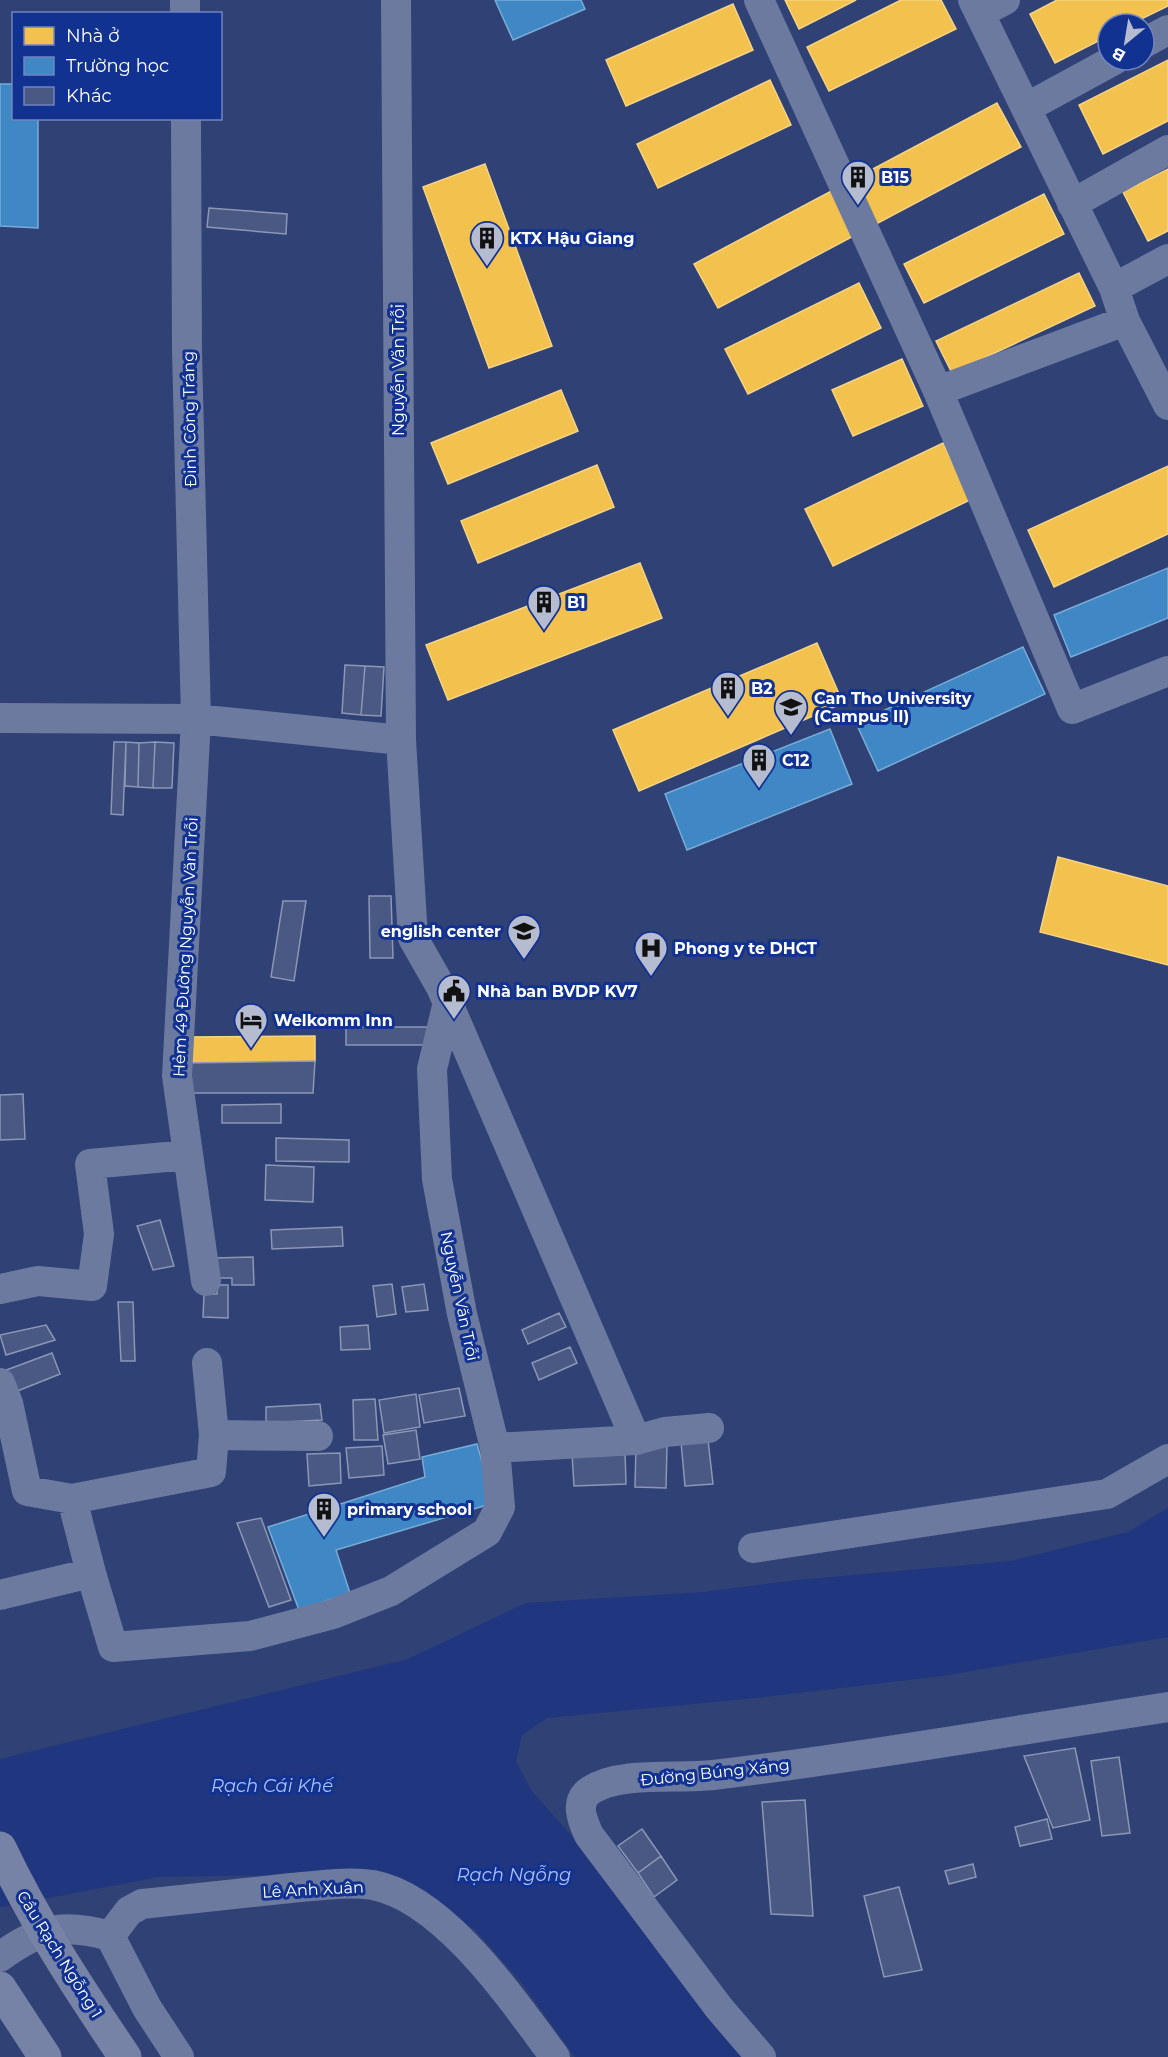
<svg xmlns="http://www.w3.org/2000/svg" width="1168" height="2057" font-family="Montserrat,sans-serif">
<rect width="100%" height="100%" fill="#2f4175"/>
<path fill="#20377f" d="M1168 1508V1637L943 1676 746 1699 547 1718 522 1735 516 1761 531 1790 596 1864 752 2057H575L521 1982 475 1930 422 1893 366 1874 159 1877 0 1907V1759L408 1659 526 1603 704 1592 797 1580 1011 1561 1128 1532Z"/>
<path fill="#f2c14e" stroke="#f6d483" stroke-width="1.5" d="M785 0H856L799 29Z
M901 0H941L956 29 829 91 807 47Z
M1057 0H1168V6L1131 24H1108V36L1055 63 1030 14Z
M733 4 753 50 626 106 606 60Z
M1168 60V121L1103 154 1079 105Z
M770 80 791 125 658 188 637 144Z
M997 103 1021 147 718 308 694 264Z
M485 164 552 346 489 368 423 187Z
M1168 169V231L1148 241 1123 192Z
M1044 194 1064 234 924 303 904 264Z
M1079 273 1095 306 952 373 936 341Z
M859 283 881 328 748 394 725 349Z
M902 359 923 406 853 436 832 390Z
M561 390 578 431 448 484 431 443Z
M943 443 970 500 833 566 805 509Z
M597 465 614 507 478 563 461 521Z
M1168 466V534L1054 587 1028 530Z
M640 563 662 618 448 700 426 645Z
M817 643 843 703 639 791 613 730Z
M1058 857 1168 886V965L1040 932Z
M315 1036V1061L188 1063 187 1037Z"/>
<path fill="#3f88c5" stroke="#79acd6" stroke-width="1.5" d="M495 0H581L585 9 513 40Z
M0 84H14V118H38V228L0 226Z
M1168 568V618L1071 657 1054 615Z
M1023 647 1045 694 878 771 856 723Z
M830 729 852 784 687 850 665 794Z
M477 1444 494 1503 336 1550 350 1593 299 1610 268 1527 425 1477 422 1457Z"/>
<path fill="#4a5983" stroke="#8c97b6" stroke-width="1.5" d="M209 208 287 214 286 234 207 227Z
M345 665 365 666 361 715 342 713Z
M365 666 384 667 381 716 361 715Z
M114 742H126L123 815 111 814Z
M126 742 139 743 138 787 125 786Z
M155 742 174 743 172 788H153Z
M155 742 153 788 138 787 139 743Z
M369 896H391L393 958H370Z
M283 901H306L294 981 271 977Z
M346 1027H427V1045H346Z
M315 1061 313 1093H192L188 1063Z
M23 1094 25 1139 0 1140V1095Z
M281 1104V1123H222V1105Z
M276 1138 349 1140V1162L276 1161Z
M266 1165 314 1167 313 1202 265 1200Z
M160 1220 174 1266 153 1270 137 1226Z
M342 1227 343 1246 272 1249 271 1230Z
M253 1257 254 1285H232V1278H214V1258Z
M392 1284 396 1314 377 1317 373 1286Z
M424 1284 428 1310 406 1312 402 1287Z
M217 1285H228V1318L203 1317 204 1294H217Z
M118 1302H133L135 1361H121Z
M559 1313 566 1327 528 1344 522 1330Z
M46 1325 55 1340 6 1355 0 1335Z
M368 1325 370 1349 341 1350 340 1327Z
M570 1347 577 1363 539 1380 532 1363Z
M52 1353 60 1374 10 1394 1 1372Z
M459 1388 465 1416 424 1423 419 1395Z
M416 1394 420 1427 384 1433 379 1400Z
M375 1399 378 1440H354L353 1400Z
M320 1404 322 1420 266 1423V1407Z
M416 1430 420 1459 388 1464 383 1435Z
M708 1440 713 1484 685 1486 681 1442Z
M636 1445 667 1446 666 1488 635 1487Z
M382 1446 384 1475 349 1478 346 1448Z
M625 1452 626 1484 574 1486 572 1454Z
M340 1453 341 1483 309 1486 307 1454Z
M261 1518 291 1600 269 1607 237 1523Z
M1075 1748 1090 1820 1053 1828 1024 1756Z
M1119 1757 1130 1833 1102 1836 1091 1761Z
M805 1800 813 1916 771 1914 762 1802Z
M1047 1819 1052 1839 1020 1846 1015 1827Z
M642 1829 661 1856 638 1873 618 1846Z
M661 1856 677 1880 654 1897 638 1873Z
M973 1864 976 1877 949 1884 945 1871Z
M899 1887 922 1970 884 1977 864 1896Z"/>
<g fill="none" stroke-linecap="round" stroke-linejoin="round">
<path stroke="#6c7aa0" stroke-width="30" d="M185 0V14
M396 0 401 740 413 938 441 987 636 1440 495 1448
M759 0 938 391 1072 709 1168 671
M973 0 1114 288 1125 321 1168 405
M980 13 1005 0
M1144 43 1168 30
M1026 108 1114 60
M186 118 187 351 196 719 177 1076 206 1281
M1072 204 1168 150
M1114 288 1168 259
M938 391 1125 321
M0 718 196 719 401 740
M0 1289 38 1281 92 1286 99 1234 90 1164 188 1155
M0 1383 8 1403 27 1491 72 1499 211 1472 214 1435 207 1363
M214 1435 318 1436
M636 1440 665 1432 709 1428
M72 1499 91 1573
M753 1548 1107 1494 1168 1459
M0 1595 91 1573 113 1647 250 1636 333 1614 391 1591 487 1532 500 1507 495 1448 462 1314 437 1179 432 1069 448 1002
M0 1957C39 1928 63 1923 110 1936
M179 2057 147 2008 110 1936 129 1911 142 1904C192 1899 242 1893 291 1888 318 1886 347 1881 373 1885 445 1899 513 2001 555 2057
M761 2057 719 2008 589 1835C582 1820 574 1801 591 1790 621 1771 678 1779 713 1775 865 1757 1016 1730 1168 1707"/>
<path stroke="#7682a6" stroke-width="33" d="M0 1988 45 2057"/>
<path stroke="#7682a6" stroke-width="33" d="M0 1848C35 1922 79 1989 125 2057"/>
</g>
<defs>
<symbol id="building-pin" viewBox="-11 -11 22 30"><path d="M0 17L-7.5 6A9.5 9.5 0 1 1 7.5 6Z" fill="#b6bccf" stroke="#123292"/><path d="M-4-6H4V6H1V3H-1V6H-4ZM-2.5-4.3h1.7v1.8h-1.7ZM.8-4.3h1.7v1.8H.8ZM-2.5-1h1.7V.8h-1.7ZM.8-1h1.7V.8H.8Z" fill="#111"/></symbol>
<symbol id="university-pin" viewBox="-11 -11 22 30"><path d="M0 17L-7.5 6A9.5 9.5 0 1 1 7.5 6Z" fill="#b6bccf" stroke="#123292"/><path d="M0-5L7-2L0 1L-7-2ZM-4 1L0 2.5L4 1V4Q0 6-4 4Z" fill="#111"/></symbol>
<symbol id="school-pin" viewBox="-11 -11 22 30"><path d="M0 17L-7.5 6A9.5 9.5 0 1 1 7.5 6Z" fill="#b6bccf" stroke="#123292"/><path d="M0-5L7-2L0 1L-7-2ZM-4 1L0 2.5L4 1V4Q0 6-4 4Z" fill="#111"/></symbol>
<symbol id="hospital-pin" viewBox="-11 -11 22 30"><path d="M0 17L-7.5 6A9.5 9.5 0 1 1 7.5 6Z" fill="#b6bccf" stroke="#123292"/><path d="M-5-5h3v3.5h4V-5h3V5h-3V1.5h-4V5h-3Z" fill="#111"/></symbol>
<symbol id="civic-pin" viewBox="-11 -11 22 30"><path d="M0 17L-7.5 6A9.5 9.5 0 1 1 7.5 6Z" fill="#b6bccf" stroke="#123292"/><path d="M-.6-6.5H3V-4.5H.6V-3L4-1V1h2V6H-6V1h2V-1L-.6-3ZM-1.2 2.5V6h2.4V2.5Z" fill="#111"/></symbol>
<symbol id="hotel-pin" viewBox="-11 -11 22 30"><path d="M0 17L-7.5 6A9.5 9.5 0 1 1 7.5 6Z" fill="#b6bccf" stroke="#123292"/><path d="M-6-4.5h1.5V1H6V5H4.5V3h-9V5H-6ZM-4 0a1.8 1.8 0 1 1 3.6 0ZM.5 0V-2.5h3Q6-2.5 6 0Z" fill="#111"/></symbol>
</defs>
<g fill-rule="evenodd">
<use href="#building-pin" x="839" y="158" width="38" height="52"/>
<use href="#building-pin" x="468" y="219" width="38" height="52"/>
<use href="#building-pin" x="525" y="583" width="38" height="52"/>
<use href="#building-pin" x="709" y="669" width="38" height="52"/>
<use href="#university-pin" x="772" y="688" width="38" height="52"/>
<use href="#building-pin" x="740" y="741" width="38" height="52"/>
<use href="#school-pin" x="505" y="912" width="38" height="52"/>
<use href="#hospital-pin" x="632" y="929" width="38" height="52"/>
<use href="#civic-pin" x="435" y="972" width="38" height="52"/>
<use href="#hotel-pin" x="232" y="1001" width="38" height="52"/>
<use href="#building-pin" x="305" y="1490" width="38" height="52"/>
</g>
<g text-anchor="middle" stroke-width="6" stroke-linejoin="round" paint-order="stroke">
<g font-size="16" font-weight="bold" fill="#fff" stroke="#123292" text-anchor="start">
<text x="881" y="183">B15</text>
<text x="510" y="244">KTX Hậu Giang</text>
<text x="567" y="608">B1</text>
<text x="751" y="694">B2</text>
<text x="814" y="704">Can Tho University<tspan x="814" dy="18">(Campus II)</tspan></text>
<text x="782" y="766">C12</text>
<text x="501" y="937" text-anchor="end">english center</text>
<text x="674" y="954">Phong y te DHCT</text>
<text x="477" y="997">Nhà ban BVDP KV7</text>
<text x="274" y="1026">Welkomm Inn</text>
<text x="347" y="1515">primary school</text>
</g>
<g font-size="16" fill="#fff" stroke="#123292">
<text transform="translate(398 370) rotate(-90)" y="6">Nguyễn Văn Trỗi</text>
<text transform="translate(189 419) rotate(-91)" y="6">Đinh Công Tráng</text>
<text transform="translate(185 947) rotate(-87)" y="6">Hẻm 49 Đường Nguyễn Văn Trỗi</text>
<text transform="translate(460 1296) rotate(78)" y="6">Nguyễn Văn Trỗi</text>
<text transform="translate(715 1772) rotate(-6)" y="6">Đường Búng Xáng</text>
<text transform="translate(313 1889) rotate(-3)" y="6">Lê Anh Xuân</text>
<text transform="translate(60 1954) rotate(58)" y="6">Cầu Rạch Ngỗng 1</text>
</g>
<g font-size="18" font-style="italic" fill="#abc0f9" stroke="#123292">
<text x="272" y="1792">Rạch Cái Khế</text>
<text x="514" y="1881">Rạch Ngỗng</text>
</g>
</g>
<rect x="12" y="12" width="210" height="108" fill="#123292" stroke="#7184be" stroke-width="1.5"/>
<rect x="24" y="27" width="30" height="18" fill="#f2c14e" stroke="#7184be" stroke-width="1.5"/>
<text x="66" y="42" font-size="18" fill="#ffffff">Nhà ở</text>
<rect x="24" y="57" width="30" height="18" fill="#3f88c5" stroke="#7184be" stroke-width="1.5"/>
<text x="66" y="72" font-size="18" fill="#ffffff">Trường học</text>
<rect x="24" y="87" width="30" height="18" fill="#4a5983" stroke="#7184be" stroke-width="1.5"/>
<text x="66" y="102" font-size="18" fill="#ffffff">Khác</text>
<g transform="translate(1126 42) rotate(210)"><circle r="28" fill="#123292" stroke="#7184be" stroke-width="1.5"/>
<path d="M0-4.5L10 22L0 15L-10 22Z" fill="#b6bccf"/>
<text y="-9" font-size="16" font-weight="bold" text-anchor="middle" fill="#ffffff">B</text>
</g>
</svg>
